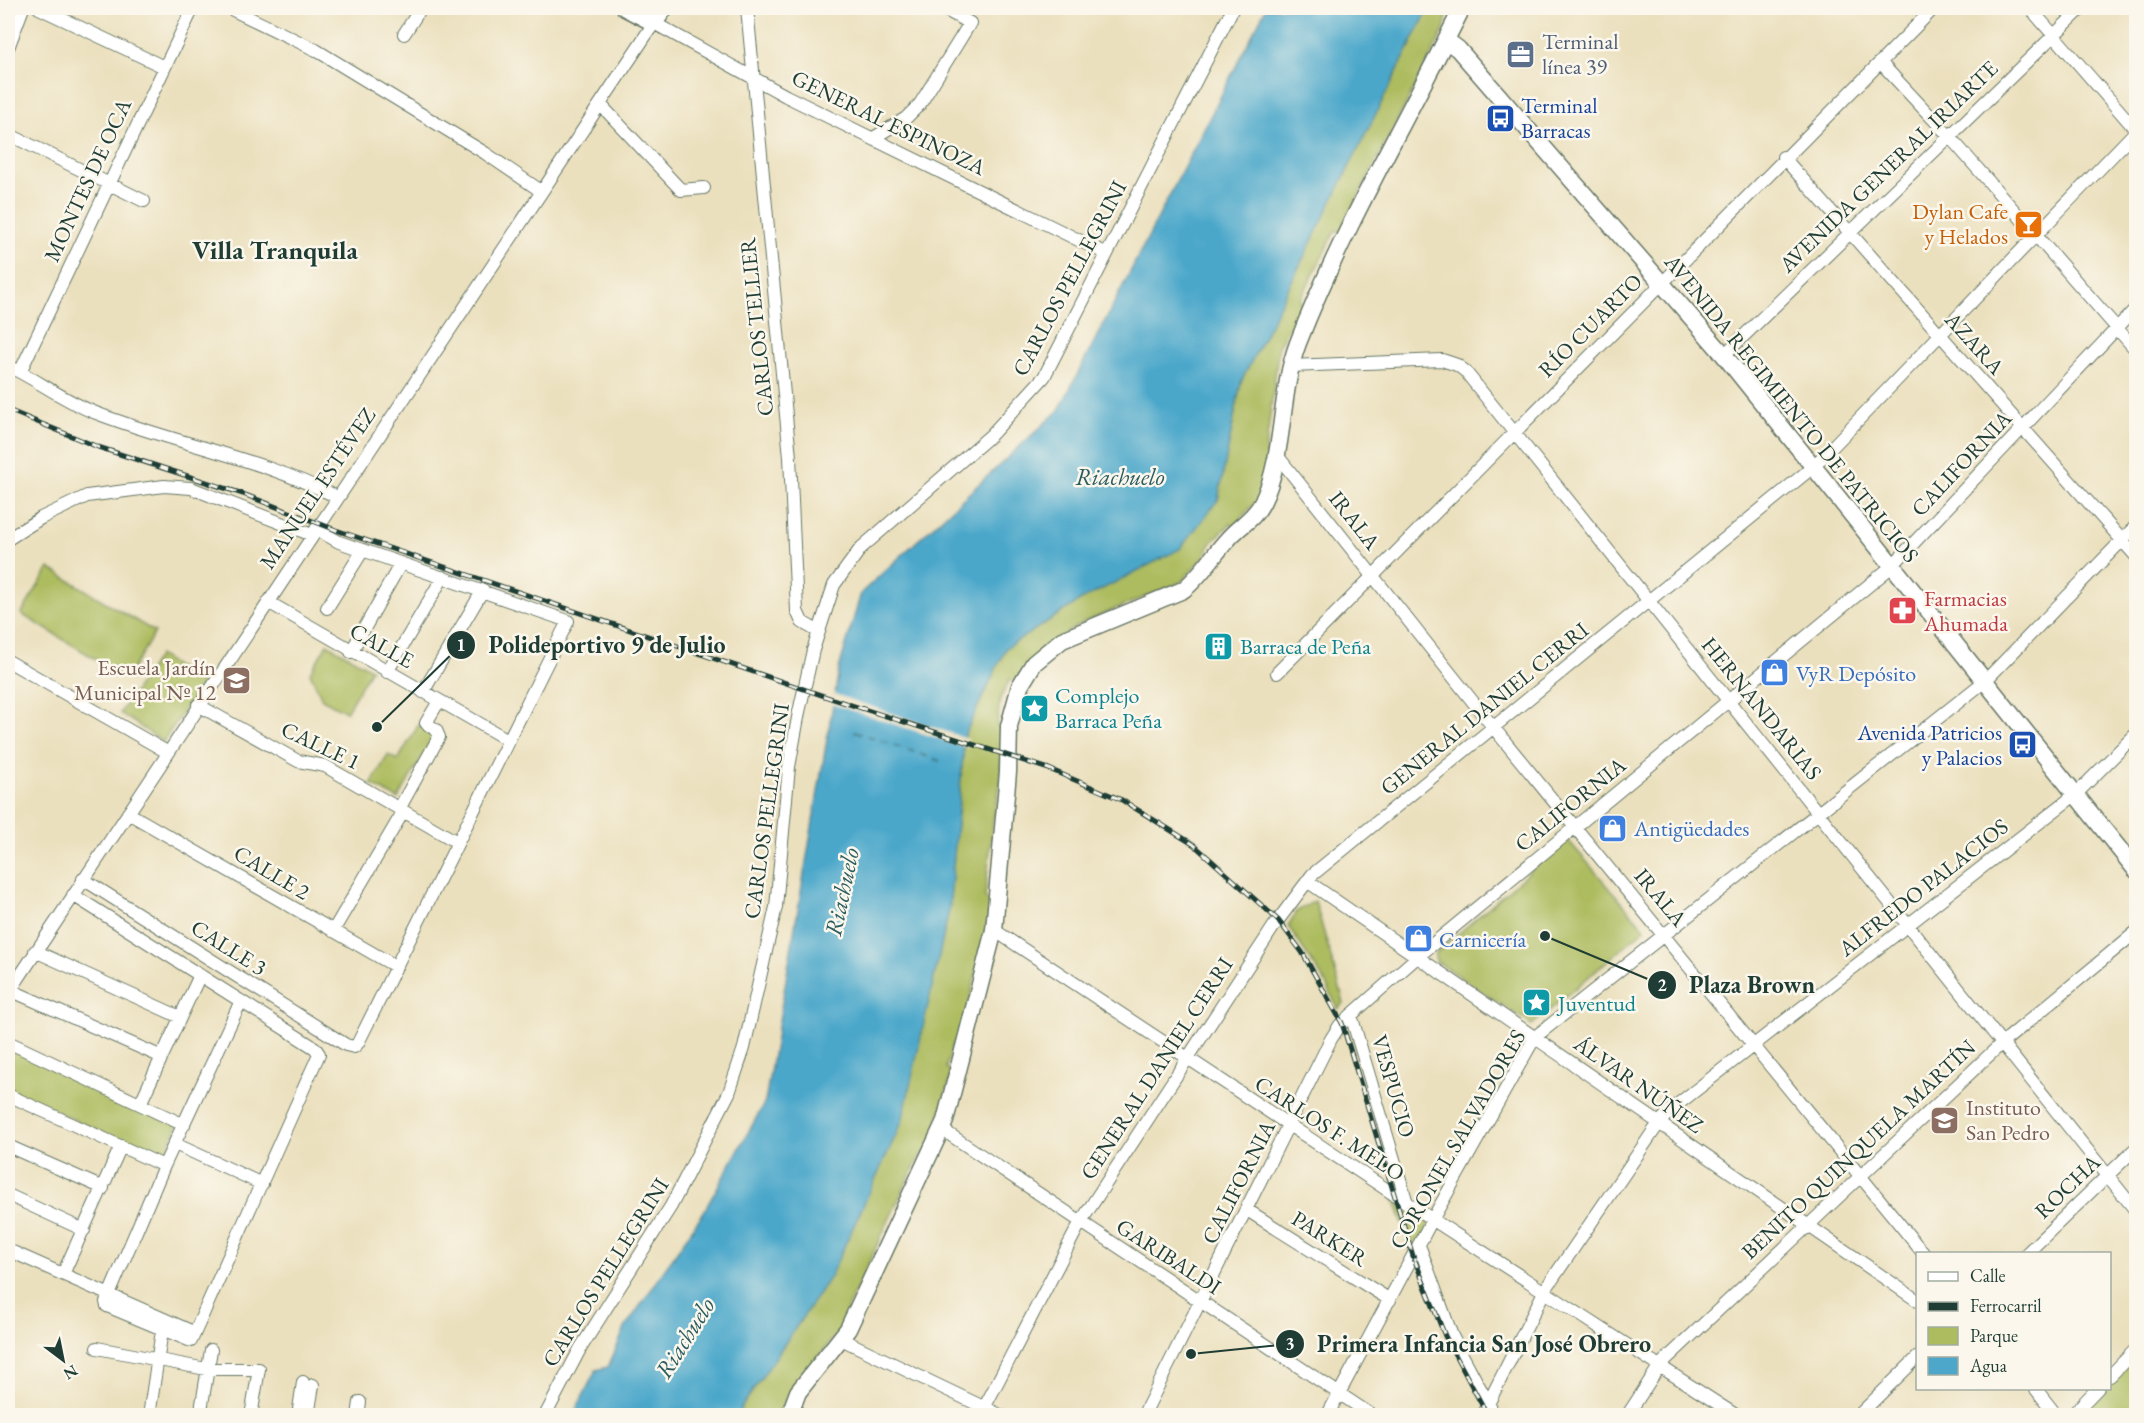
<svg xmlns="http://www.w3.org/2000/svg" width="2144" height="1423" font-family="'EB Garamond',serif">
<rect width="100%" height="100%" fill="#fbf7ec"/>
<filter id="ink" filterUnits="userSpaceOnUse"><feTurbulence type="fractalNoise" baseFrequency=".0167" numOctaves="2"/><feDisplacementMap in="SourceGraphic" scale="12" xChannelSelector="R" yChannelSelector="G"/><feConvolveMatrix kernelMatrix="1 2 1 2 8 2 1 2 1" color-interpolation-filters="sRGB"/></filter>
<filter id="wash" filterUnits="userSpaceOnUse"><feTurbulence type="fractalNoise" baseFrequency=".008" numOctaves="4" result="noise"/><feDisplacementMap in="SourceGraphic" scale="24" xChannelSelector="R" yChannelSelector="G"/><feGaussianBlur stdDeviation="1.35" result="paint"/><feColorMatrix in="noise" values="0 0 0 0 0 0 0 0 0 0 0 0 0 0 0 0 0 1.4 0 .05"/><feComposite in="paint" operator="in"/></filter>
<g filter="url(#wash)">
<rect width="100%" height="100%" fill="#ebe0be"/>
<path fill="#adbc5f" stroke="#667c4a" stroke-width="1.5" d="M1429 8H1442L1448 11 1444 30 1340 232 1336 230 1300 300 1304 309 1300 323 1288 328 1279 345 1266 447 1268 472 1262 495 1234 526 1231 524C1222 532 1208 542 1206 555L1181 582 1084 622 1059 637 1015 682 1010 679 1000 700 997 725 1001 727V780L993 821 985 897 991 904V909L962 1033 953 1044 946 1067 951 1074 930 1150 922 1154 911 1173 847 1309 850 1317 785 1399 781 1415H740L739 1411 830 1277 949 911 965 734 1006 648 1081 600 1218 500 1241 382Z
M49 568 155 632 127 678 21 614Z
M327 644 371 669 346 712 322 699 310 673Z
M159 655 202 684 163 742 120 713Z
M419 724 435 734 398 799 371 784 388 755 398 760Z
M1567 839 1645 929 1532 1025 1436 961 1435 954Z
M1315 901 1344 1003 1338 1009 1324 980 1288 926 1297 911Z
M8 1047 178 1125 163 1160 8 1090Z
M1393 1194 1432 1220 1413 1256Z
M2136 1352V1415L2074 1416 2101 1389 2110 1388V1380Z"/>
<path fill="#4ca7ca" stroke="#36727f" stroke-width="1.5" d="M1266 8H1429L1241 382 1218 500 1180 549 1081 600 1006 648 965 734 949 911 902 1122 830 1277 739 1411 740 1415 573 1416 596 1370 608 1367 625 1328 703 1213 765 1102 839 669 861 593 1059 410Z"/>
<path fill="#ebe0be" d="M834 694 968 739V748L832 704Z"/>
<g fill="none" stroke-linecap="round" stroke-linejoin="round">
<path stroke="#2c5d61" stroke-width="1.5" stroke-dasharray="8 6" stroke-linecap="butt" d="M854 731 940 761"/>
</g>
</g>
<g filter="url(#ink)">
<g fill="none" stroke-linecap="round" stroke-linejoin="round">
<defs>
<path id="minor" d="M39 8 164 67
M229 8 316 50 485 153 541 191
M747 8 790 457 797 611 802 622 819 632
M2030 8 2136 130
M404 34 421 8
M8 48 23 8
M1880 62 1949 136 2136 350
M600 104 681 190 704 188
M8 134 144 201
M875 137 906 118 920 104 970 23 942 8
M1783 157 2136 556
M1724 355 2082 8
M8 366C38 380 64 401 96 413 176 444 261 458 337 497
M1290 366 1442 360 1457 365 1465 371 2136 1211
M20 372 193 8
M1276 454 1493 727 1924 1254
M8 539 41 518 87 496 164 486 191 488 312 535
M268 602 508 740
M327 608 363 550
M351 652 401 563
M8 661 167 752
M387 672 443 577
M1277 673 1934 8
M423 692 483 590
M198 705 298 761 325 766 457 842
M399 809 439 737 436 730 426 723 439 701
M128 813 395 966
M83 879 346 1045 354 1047 358 1043 568 621 339 542 316 529
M1307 881 1918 1301
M73 895 315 1048 319 1054 191 1341 107 1306 106 1302 164 1166 241 1001
M994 930 1407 1203 1737 1416
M333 931 403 812
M35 951 180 1017
M10 990 162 1057
M8 994 654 23 786 96 1107 254
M1351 1015 1407 1203
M8 1042 184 1125
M8 1095 164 1166
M140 1104 200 975
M943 1130 1373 1416
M175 1144 262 1184
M8 1146 103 1188
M8 1195 84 1230
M1247 1210 1390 1300
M1419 1245 1452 1336 1495 1416
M8 1250 193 1332
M2026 1254 2136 1148
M63 1274 121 1146
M841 1339 1002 1416
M97 1348 206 1369H259L251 1416
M2110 1376 2136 1349
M2035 1388 2057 1416
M149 1416 161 1337 166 1323
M200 1416 211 1350
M298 1416 303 1382
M308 1416 313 1385
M358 1416 360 1402
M545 1416 580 1349 671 1206 729 1093 744 1048 776 907 789 767 799 712 813 650 834 585 861 548 991 435 1044 377 1233 8
M980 1416 1080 1223 1276 923 1312 875 1813 467 2136 131
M1143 1416 1331 1039 1340 1025 1416 958 1891 567 2136 308
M1327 1416 1432 1220 1535 1037 1985 681 2136 526
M1482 1416 1545 1290 1659 1123 1673 1108 2076 794 2136 734
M1627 1416 1660 1365 2001 1044 2136 932
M1858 1416 1918 1357
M2071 1416 2098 1388"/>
<path id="major" d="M625 8 654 23 665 8
M1446 40 1458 49 1724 355 2136 870
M789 1416 798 1392 848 1329 945 1121 994 930 1008 772 1009 726 1020 686 1034 663 1062 640 1183 590C1201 576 1213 555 1228 539 1239 526 1254 519 1262 503 1285 457 1279 393 1298 343 1343 227 1407 119 1462 8"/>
</defs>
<use href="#minor" stroke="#667664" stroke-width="14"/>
<use href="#major" stroke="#667664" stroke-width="19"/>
<use href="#minor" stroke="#fff" stroke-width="12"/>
<use href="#major" stroke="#fff" stroke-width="16"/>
<defs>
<path id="rail" d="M8 410 98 447 243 494 336 530 833 699 1049 769 1122 800 1193 844 1278 920 1302 952 1342 1023 1413 1256 1445 1336 1488 1416"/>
</defs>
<use href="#rail" stroke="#1f3d34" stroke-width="5"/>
<use href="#rail" stroke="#fbf7ec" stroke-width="3" stroke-dasharray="9" stroke-linecap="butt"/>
</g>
</g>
<defs>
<symbol id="office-square" viewBox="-11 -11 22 22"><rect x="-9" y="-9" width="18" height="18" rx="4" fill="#5c6f8a" stroke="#fbf7ec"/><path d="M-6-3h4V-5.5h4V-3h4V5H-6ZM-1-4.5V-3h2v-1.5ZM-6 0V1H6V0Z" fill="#fff"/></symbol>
<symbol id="bus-square" viewBox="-11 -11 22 22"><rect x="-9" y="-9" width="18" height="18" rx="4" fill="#1a4fb4" stroke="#fbf7ec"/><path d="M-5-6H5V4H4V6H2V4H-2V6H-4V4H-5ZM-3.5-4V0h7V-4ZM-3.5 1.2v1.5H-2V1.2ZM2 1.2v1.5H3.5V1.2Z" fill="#fff"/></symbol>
<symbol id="bar-square" viewBox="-11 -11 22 22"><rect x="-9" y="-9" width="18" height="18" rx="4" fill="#e8710a" stroke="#fbf7ec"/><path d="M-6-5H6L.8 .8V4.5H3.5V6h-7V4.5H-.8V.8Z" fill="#fff"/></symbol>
<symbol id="pharmacy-square" viewBox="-11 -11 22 22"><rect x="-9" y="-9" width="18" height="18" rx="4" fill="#e0444e" stroke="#fbf7ec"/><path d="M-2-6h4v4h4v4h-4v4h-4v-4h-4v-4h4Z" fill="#fff"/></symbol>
<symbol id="building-square" viewBox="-11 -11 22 22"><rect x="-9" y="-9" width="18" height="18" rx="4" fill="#0f9aa8" stroke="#fbf7ec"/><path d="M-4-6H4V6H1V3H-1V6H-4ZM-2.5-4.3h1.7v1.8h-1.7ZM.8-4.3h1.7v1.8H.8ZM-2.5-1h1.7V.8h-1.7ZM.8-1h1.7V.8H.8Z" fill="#fff"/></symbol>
<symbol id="shop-square" viewBox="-11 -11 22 22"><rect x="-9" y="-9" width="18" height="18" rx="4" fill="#3f7fe0" stroke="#fbf7ec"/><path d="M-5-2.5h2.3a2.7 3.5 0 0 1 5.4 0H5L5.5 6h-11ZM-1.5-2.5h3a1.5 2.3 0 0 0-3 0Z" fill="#fff"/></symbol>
<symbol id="school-square" viewBox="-11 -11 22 22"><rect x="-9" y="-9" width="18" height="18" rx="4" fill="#8d6e63" stroke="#fbf7ec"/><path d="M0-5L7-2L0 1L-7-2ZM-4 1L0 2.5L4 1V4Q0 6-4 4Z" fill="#fff"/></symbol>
<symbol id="sight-square" viewBox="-11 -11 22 22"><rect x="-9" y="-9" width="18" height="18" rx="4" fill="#0f9aa8" stroke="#fbf7ec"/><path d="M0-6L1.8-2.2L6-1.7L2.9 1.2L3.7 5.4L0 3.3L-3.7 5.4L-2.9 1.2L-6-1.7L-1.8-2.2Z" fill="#fff"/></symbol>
</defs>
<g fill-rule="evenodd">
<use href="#office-square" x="1504" y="38" width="33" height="33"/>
<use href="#bus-square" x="1484" y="102" width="33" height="33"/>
<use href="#bar-square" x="2012" y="208" width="33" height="33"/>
<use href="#pharmacy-square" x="1886" y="594" width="33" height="33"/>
<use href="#building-square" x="1202" y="630" width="33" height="33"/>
<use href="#shop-square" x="1758" y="656" width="33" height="33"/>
<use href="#school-square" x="220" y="664" width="33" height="33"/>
<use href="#sight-square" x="1018" y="692" width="33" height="33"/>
<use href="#bus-square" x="2006" y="728" width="33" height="33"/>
<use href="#shop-square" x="1596" y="812" width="33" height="33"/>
<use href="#shop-square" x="1402" y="922" width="33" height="33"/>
<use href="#sight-square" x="1520" y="986" width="33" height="33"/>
<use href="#school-square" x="1928" y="1104" width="33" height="33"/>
</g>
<g text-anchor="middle" stroke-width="5" stroke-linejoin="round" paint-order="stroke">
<g font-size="22" fill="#4e5e75" stroke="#fbf7ec" text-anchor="start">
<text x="1542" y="49">Terminal<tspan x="1542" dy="25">línea 39</tspan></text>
</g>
<g font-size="22" fill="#164399" stroke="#fbf7ec" text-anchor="start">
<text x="1521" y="113">Terminal<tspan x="1521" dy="25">Barracas</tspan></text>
<text x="2002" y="740" text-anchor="end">Avenida Patricios<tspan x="2002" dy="25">y Palacios</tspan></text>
</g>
<g font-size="22" fill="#1f3d34" stroke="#fbf7ec">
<text transform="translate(889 122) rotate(26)" y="8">GENERAL ESPINOZA</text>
<text transform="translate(1888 166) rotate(-44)" y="8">AVENIDA GENERAL IRIARTE</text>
<text transform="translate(87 180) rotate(-65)" y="8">MONTES DE OCA</text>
<text transform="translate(1069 278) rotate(-62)" y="8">CARLOS PELLEGRINI</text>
<text transform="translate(1590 325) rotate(-45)" y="8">RÍO CUARTO</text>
<text transform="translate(756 327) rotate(-96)" y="8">CARLOS TELLIER</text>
<text transform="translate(1975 343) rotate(48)" y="8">AZARA</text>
<text transform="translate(1792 408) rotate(51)" y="8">AVENIDA REGIMIENTO DE PATRICIOS</text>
<text transform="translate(1961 463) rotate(-47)" y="8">CALIFORNIA</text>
<text transform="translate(317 488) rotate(-56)" y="8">MANUEL ESTÉVEZ</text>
<text transform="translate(1355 520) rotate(52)" y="8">IRALA</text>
<text transform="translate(382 645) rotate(29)" y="8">CALLE</text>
<text transform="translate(1484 708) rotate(-39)" y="8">GENERAL DANIEL CERRI</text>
<text transform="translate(1762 708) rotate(51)" y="8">HERNANDARIAS</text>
<text transform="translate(321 745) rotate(25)" y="8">CALLE 1</text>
<text transform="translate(1570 804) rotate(-39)" y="8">CALIFORNIA</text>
<text transform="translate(766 811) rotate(-82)" y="8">CARLOS PELLEGRINI</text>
<text transform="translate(272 872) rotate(31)" y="8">CALLE 2</text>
<text transform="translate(1923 887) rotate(-38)" y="8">ALFREDO PALACIOS</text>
<text transform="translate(1661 897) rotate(50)" y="8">IRALA</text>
<text transform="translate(229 947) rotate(32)" y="8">CALLE 3</text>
<text transform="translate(1156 1068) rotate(-57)" y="8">GENERAL DANIEL CERRI</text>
<text transform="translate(1639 1084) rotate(35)" y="8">ÁLVAR NÚÑEZ</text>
<text transform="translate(1394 1086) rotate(74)" y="8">VESPUCIO</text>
<text transform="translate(1330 1128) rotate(33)" y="8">CARLOS F. MELO</text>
<text transform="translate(1457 1139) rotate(-60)" y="8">CORONEL SALVADORES</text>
<text transform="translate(1858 1149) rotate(-43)" y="8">BENITO QUINQUELA MARTÍN</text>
<text transform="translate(1238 1182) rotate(-63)" y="8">CALIFORNIA</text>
<text transform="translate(2067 1186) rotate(-44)" y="8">ROCHA</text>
<text transform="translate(1330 1238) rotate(32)" y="8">PARKER</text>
<text transform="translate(1169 1256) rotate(33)" y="8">GARIBALDI</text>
<text transform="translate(605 1272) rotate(-58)" y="8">CARLOS PELLEGRINI</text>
</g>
<g font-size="22" fill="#c56008" stroke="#fbf7ec" text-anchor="end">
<text x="2008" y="219">Dylan Cafe<tspan x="2008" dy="25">y Helados</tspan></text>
</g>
<g font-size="22" fill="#be3a42" stroke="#fbf7ec" text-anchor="start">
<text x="1924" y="606">Farmacias<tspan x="1924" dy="25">Ahumada</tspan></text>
</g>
<g font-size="22" fill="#0d838f" stroke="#fbf7ec" text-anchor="start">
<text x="1240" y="654">Barraca de Peña</text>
<text x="1055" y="703">Complejo<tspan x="1055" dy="25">Barraca Peña</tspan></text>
<text x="1558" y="1011">Juventud</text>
</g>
<g font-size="22" fill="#785e54" stroke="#fbf7ec" text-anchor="end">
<text x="216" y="675">Escuela Jardín<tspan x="216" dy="25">Municipal Nº 12</tspan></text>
<text x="1966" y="1115" text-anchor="start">Instituto<tspan x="1966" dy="25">San Pedro</tspan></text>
</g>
<g font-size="22" fill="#366cbe" stroke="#fbf7ec" text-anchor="start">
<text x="1796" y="681">VyR Depósito</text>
<text x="1634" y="836">Antigüedades</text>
<text x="1439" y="947">Carnicería</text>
</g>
<g font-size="24" font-style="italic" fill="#2c5d61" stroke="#fbf7ec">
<text x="1120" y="485">Riachuelo</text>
<text transform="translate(842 892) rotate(-78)" y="8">Riachuelo</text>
<text transform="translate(685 1338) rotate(-58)" y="8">Riachuelo</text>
</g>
<g font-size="26" font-weight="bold" fill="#1f3d34" stroke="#fbf7ec">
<text x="275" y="259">Villa Tranquila</text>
</g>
</g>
<path fill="none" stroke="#1f3d34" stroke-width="2" d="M377 727L461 645M1545 936L1662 985M1191 1354L1290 1344"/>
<g fill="#1f3d34" stroke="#fbf7ec" stroke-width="2">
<circle cx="377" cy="727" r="6"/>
<circle cx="1545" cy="936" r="6"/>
<circle cx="1191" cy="1354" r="6"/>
<circle cx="461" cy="645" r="15"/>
<circle cx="1662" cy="985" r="15"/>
<circle cx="1290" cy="1344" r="15"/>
</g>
<g font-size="18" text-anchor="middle" font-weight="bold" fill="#fff">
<text x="461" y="651">1</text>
<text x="1662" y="991">2</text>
<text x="1290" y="1350">3</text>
</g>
<g font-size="24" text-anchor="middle" font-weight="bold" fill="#1f3d34" stroke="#fbf7ec" stroke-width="5" stroke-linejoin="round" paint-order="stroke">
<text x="607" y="653">Polideportivo 9 de Julio</text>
<text x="1752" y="993">Plaza Brown</text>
<text x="1484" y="1352">Primera Infancia San José Obrero</text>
</g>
<rect width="2144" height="1423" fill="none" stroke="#fbf7ec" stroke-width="30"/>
<rect x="1916" y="1252" width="195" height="138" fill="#fbf7ec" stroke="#a3ada2" stroke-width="1.5"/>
<rect x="1928" y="1272" width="30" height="9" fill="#ffffff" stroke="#a3ada2" stroke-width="1.5"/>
<text x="1970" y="1282" font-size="18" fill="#1f3d34">Calle</text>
<rect x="1928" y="1302" width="30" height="9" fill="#1f3d34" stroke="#a3ada2" stroke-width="1.5"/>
<text x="1970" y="1312" font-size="18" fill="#1f3d34">Ferrocarril</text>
<rect x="1928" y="1327" width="30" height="18" fill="#adbc5f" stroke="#a3ada2" stroke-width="1.5"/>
<text x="1970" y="1342" font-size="18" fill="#1f3d34">Parque</text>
<rect x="1928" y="1357" width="30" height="18" fill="#4ca7ca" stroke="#a3ada2" stroke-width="1.5"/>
<text x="1970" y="1372" font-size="18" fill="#1f3d34">Agua</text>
<g transform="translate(63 1360) rotate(148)" stroke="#fbf7ec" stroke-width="4.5" paint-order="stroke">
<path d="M0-4.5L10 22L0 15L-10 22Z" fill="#1f3d34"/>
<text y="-9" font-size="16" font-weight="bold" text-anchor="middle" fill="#1f3d34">N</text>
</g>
</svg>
